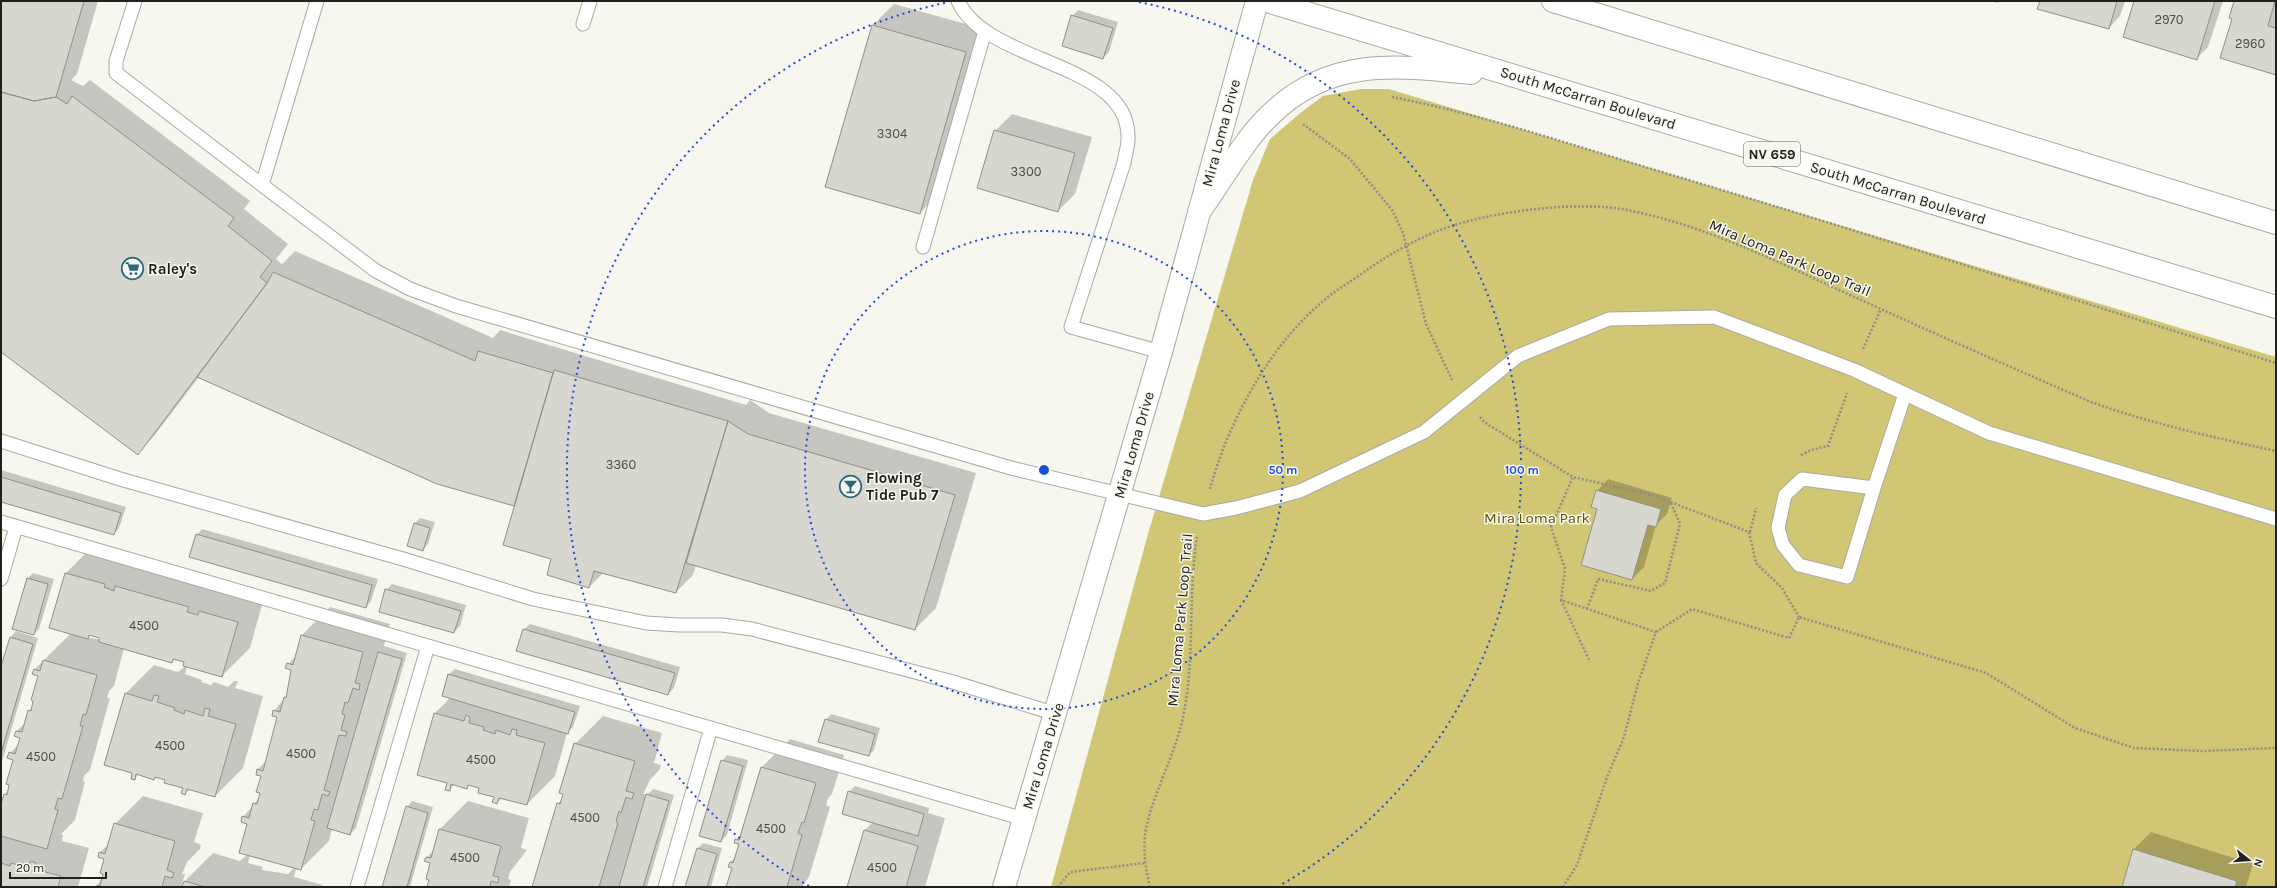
<svg xmlns="http://www.w3.org/2000/svg" width="2277" height="888" font-family="Karla,sans-serif">
<rect width="100%" height="100%" fill="#f8f7ef"/>
<path fill="#d1c674" d="M1361 89H1389L2276 357V887H1051L1148 534 1253 180 1270 139 1299 114 1323 96Z"/>
<path fill="#0003" fill-rule="evenodd" d="M1 1H98L77 74 71 80 83 86 90 80 250 201 244 209 288 244 276 259 282 264 295 251 493 338 500 330 746 405 750 400 769 413 976 473 936 608 915 629 696 565 693 575 676 592 604 572 589 587 552 558 515 505 438 483 199 377 154 436 137 453 1 350Z
M1990 1H2000L1998 3Z
M2041 1H2125L2120 16 2109 28Z
M2135 1H2223L2208 47 2196 59Z
M2235 1H2276V74Z
M894 4 987 30 941 191 920 213 826 186 873 25Z
M1078 10 1118 22 1109 52 1103 58 1072 16Z
M1012 114 1092 137 1075 194 1058 211 995 131Z
M1 470 126 507 119 528 114 534 1 501Z
M1608 479 1672 498 1667 514 1656 525 1644 567 1632 579 1599 508 1597 491Z
M420 518 435 522 428 544 423 550 415 523Z
M202 529 378 579 371 601 366 607 197 535Z
M94 545 265 594 250 648 222 676 187 666 185 674 202 680 201 682 211 685 214 682 228 687 234 681H238L235 688 263 696 243 768 215 796 190 789 185 794 184 787 167 779 139 774 134 779 126 693 154 665 178 672 184 667 185 661 175 658 172 662 124 648 114 686 109 691 107 698H110L90 770 84 776 83 781 85 782 75 820 61 834 63 835 62 841 89 848 78 887H1V807L5 794 9 790 14 759 10 753 19 744 21 737 17 731 25 723 29 711 33 706 40 675 35 669 71 633 50 627 66 573ZM91 634 100 637V640L88 637Z
M33 573 54 579 39 629 34 634 27 579Z
M392 584 466 605 460 626 454 632 386 590Z
M330 607 390 624 384 646 407 653 356 828 350 834 332 829 329 841 301 869 296 868 294 877 323 885 322 887H97L104 873 105 858 100 852 109 844 115 824 143 796 203 813 194 842 201 845 200 849 187 862 182 874H185L182 884 213 853 240 861 247 855 249 823 243 817 260 797 262 775 258 769 267 760 278 716 274 711 288 694 293 670 288 664 297 655 302 635ZM250 855 295 867 288 874 262 870 263 867 248 863Z
M530 624 680 667 674 688 668 694 524 629Z
M16 631 38 638 1 765V670L11 637Z
M455 669 580 706 573 727 567 733 555 776 527 804 502 798 497 803 495 796 480 788 469 785 466 788 455 784 450 789 435 713 450 698 449 674Z
M831 714 880 728 874 750 869 755 826 720Z
M603 716 662 733 654 763 661 765 660 769 650 780 643 794 647 795 653 789 674 795 647 887H533L557 804 562 799 575 744Z
M790 739 844 755 832 794 828 798 826 805 830 807 809 877 802 887H727L733 867 730 862 736 857 740 843 736 840 743 833 762 767Z
M727 755 748 760 727 835 721 841 722 761Z
M855 786 929 808 928 813 945 818 925 887H848L864 831 873 822 849 792Z
M412 801 433 807 410 887H383L407 807Z
M468 801 529 818 521 848 527 850 510 872 508 879 511 880 509 887H426L429 884 431 862 427 857 435 849 440 829Z
M2151 832 2253 864 2246 887H2123L2134 849Z
M703 843 722 848 711 887H686L697 849Z"/>
<path fill="#d8d7cf" stroke="#909089" d="M1 1H84L56 97 34 101 1 92Z
M2040 1H2117L2109 29 2037 9Z
M2134 1H2215L2197 60 2123 37Z
M2234 1H2275L2268 26 2276 28V75L2220 58 2232 19 2229 18Z
M1071 15 1113 28 1103 59 1062 46Z
M872 25 966 52 920 214 825 187Z
M1 92 34 101 56 97 67 104 72 96 234 218 228 226 272 261 260 277 267 283 138 455 1 352Z
M994 130 1075 153 1058 212 977 188Z
M273 272 475 361 478 351 553 373 514 506 437 484 197 377 267 283Z
M554 370 728 421 676 593 594 571 589 588 547 575 551 559 503 545Z
M728 421 748 434 955 495 915 630 686 563Z
M1 477 121 513 114 535 1 502Z
M1596 490 1661 509 1656 527 1648 525 1632 580 1581 565 1597 509 1591 507Z
M414 523 430 528 423 551 407 546Z
M196 534 372 585 366 608 189 557Z
M65 573 105 584 104 587 114 591 115 586 189 607 187 612 198 615 199 611 238 622 222 677 183 666 184 662 173 659 172 663 99 642V638L89 635 88 639 49 628Z
M27 578 48 584 34 635 12 629Z
M385 589 461 611 454 633 379 612Z
M523 629 675 673 668 695 516 651Z
M301 635 363 652 355 683 360 684 359 690 353 688 348 703 345 702 342 714 345 715 341 730 347 732 346 736 339 735 324 790 330 792 328 796 322 794 318 810 314 809 311 820 315 821 301 870 239 853 247 824 241 822 242 816 249 818 253 803 257 804 260 793 256 792 261 776 256 775 257 769 263 771 277 717 272 716 273 710 280 712 284 697 286 698 291 670 285 668 287 663 293 665Z
M10 637 33 644 1 753V666Z
M378 652 402 659 350 835 327 828Z
M43 660 97 675 86 715 83 714 80 726H83L62 799 58 798 55 809 58 810 47 849 1 836V804L4 794 7 795 9 785 6 784 13 760 7 758 9 752 15 754 20 738 14 736 16 731 22 732 28 710 31 711 33 701 31 700 38 676 32 674 34 669 40 671Z
M448 674 575 712 568 734 442 696Z
M125 693 152 701 154 695 159 696 157 702 175 708 174 710 184 714 185 710 203 716 205 708 210 709 208 716 236 724 215 797 187 789 185 795 181 793 183 788 164 783 165 780 155 777 154 780 136 774 135 780 131 779 132 773 104 765Z
M434 713 464 721 466 715 470 717 469 723 484 727 483 730 495 734 496 730 510 735 512 729 517 730 516 735 545 743 527 805 499 798 497 804 492 802 494 797 478 793 479 788 468 785 467 789 451 784 450 791 445 790 447 783 417 775Z
M825 719 875 734 869 756 818 742Z
M574 743 635 761 626 791 634 793 632 799 626 797 621 813 619 811 616 822 618 823 599 887H532L557 803 560 804 563 794 559 793Z
M721 760 743 766 721 842 699 836Z
M761 767 816 783 804 823 802 822 798 833 802 835 787 887H726L732 868 728 867 730 862 733 863 739 844 734 843 735 839 739 840Z
M848 791 924 814 918 836 842 814Z
M646 794 669 801 643 887H619Z
M406 806 428 813 407 887H382Z
M114 823 175 841 167 870 174 873 172 878 165 876 162 887H96L97 885 100 886 103 874 100 873 104 859 98 857 99 852 105 854Z
M439 829 501 846 493 876 499 877 498 883 491 881 490 887H427L429 880 426 879 430 863 424 861 426 857 431 858Z
M864 830 918 846 906 887H847Z
M697 848 717 854 707 887H685Z
M2133 849 2237 881 2235 887H2122Z
M31 861 36 863 34 869 61 876 58 887H1V863L10 866 11 863 28 868Z
M184 881 205 887H182Z"/>
<g fill="none" stroke-linecap="round" stroke-linejoin="round">
<defs>
<path id="service" d="M135 1 116 61V73L262 185
M317 1 262 185 376 271 410 289 456 306 1011 468 1203 514 1236 508 1300 491 1424 432 1518 356 1609 319 1714 317 1854 370 1989 433 2276 519
M958 1C987 65 1131 61 1128 139 1128 147 1125 155 1124 163L1071 327 1161 352
M583 24 590 1
M923 247 985 31
M1 441 120 479 403 559 533 599 646 623 679 625H722L752 629 953 682 1056 714
M1874 488 1847 577 1799 565 1783 545 1778 528 1785 495 1802 479 1874 488 1905 394
M1 522 1024 819
M1 579 16 527
M357 887 428 646
M665 887 711 728"/>
<path id="secondary" d="M1004 887 1161 352 1257 1"/>
<path id="primary" d="M1267 1 2276 307
M1553 1 2276 223
M1199 212C1220 183 1244 140 1269 116 1328 57 1395 65 1471 73"/>
</defs>
<use href="#service" stroke="#aaa9a3" stroke-width="15"/>
<use href="#secondary" stroke="#aaa9a3" stroke-width="24"/>
<use href="#primary" stroke="#aaa9a3" stroke-width="24"/>
<path stroke="#8f8e89" stroke-width="2.5" stroke-dasharray="2 2" stroke-linecap="butt" d="M1392 97C1490 116 1586 150 1682 178 1881 238 2078 301 2276 363
M1303 124 1350 159 1392 210 1403 233 1426 324 1452 380
M1863 349 1881 309
M1480 417 1484 422 1573 477 1652 495 1749 532 1756 563 1782 588 1799 617
M1801 455 1811 450 1828 446 1847 393
M1210 489C1228 422 1271 342 1327 298 1336 290 1347 284 1357 277 1383 258 1410 242 1440 230 1487 212 1577 200 1627 210 1709 226 1783 265 1859 299 1935 334 2013 368 2091 402 2153 424 2212 437 2276 451
M1750 532 1756 508
M1561 600 1590 662
M1587 609 1598 579 1651 591 1665 583 1680 524 1671 503
M1656 632 1692 609 1789 638 1799 617 1986 673 2075 728 2134 748 2202 751 2276 748
M1058 887 1070 872 1145 863
M1150 887C1145 867 1142 845 1147 824 1156 787 1177 751 1184 712 1195 655 1188 594 1197 537
M1563 887 1577 865 1606 780 1624 737 1638 683 1656 632 1561 600 1565 569 1551 527 1573 477"/>
<use href="#service" stroke="#fff" stroke-width="13"/>
<use href="#secondary" stroke="#fff" stroke-width="22"/>
<use href="#primary" stroke="#fff" stroke-width="22"/>
</g>
<g fill="none" stroke="#1d4ed8" stroke-width="2" stroke-dasharray="2 4">
<circle cx="1044" cy="470" r="239"/>
<path d="M809 886A478 478 0 0 1 949 2M1139 2A478 478 0 0 1 1279 886"/>
</g>
<defs>
<symbol id="supermarket-ring" viewBox="-11 -11 22 22"><circle r="9.5" fill="#f8f7ef" stroke="#29697d" stroke-width="1.5"/><path d="M-6-5.5h2.5l.6 2H6L4.5 2H-2.5L-4.4-4H-6ZM-1.5 3.2a1.3 1.3 0 1 0 .1 0ZM3 3.2a1.3 1.3 0 1 0 .1 0Z" fill="#29697d"/></symbol>
<symbol id="bar-ring" viewBox="-11 -11 22 22"><circle r="9.5" fill="#f8f7ef" stroke="#29697d" stroke-width="1.5"/><path d="M-6-5H6L.8 .8V4.5H3.5V6h-7V4.5H-.8V.8Z" fill="#29697d"/></symbol>
</defs>
<g fill-rule="evenodd">
<use href="#supermarket-ring" x="120" y="256" width="25" height="25"/>
<use href="#bar-ring" x="838" y="474" width="25" height="25"/>
</g>
<g text-anchor="middle" stroke-width="3" stroke-linejoin="round" paint-order="stroke">
<g font-size="13" fill="#4e4e4a">
<text x="2169" y="24">2970</text>
<text x="2250" y="48">2960</text>
<text x="892" y="138">3304</text>
<text x="1026" y="176">3300</text>
<text x="621" y="469">3360</text>
<text x="144" y="630">4500</text>
<text x="170" y="750">4500</text>
<text x="301" y="758">4500</text>
<text x="41" y="761">4500</text>
<text x="481" y="764">4500</text>
<text x="585" y="822">4500</text>
<text x="771" y="833">4500</text>
<text x="465" y="862">4500</text>
<text x="882" y="872">4500</text>
</g>
<rect fill="#f8f7ef" stroke="#61605c" stroke-width="1" x="1744" y="142" width="56" height="24" rx="3"/>
<g font-size="14" font-weight="bold" fill="#20201d">
<text x="1772" y="159">NV 659</text>
</g>
<g font-size="15" fill="#20201d" stroke="#f8f7ef">
<text transform="translate(1588 98) rotate(17)" y="5">South McCarran Boulevard</text>
<text transform="translate(1221 133) rotate(-75)" y="5">Mira Loma Drive</text>
<text transform="translate(1898 193) rotate(17)" y="5">South McCarran Boulevard</text>
<text transform="translate(1790 258) rotate(23)" y="5">Mira Loma Park Loop Trail</text>
<text transform="translate(1134 445) rotate(-74)" y="5">Mira Loma Drive</text>
<text transform="translate(1180 620) rotate(-85)" y="5">Mira Loma Park Loop Trail</text>
<text transform="translate(1043 756) rotate(-73)" y="5">Mira Loma Drive</text>
</g>
<g font-size="15" font-weight="bold" fill="#20201d" stroke="#f8f7ef" text-anchor="start">
<text x="148" y="274">Raley's</text>
<text x="866" y="483">Flowing<tspan x="866" dy="17">Tide Pub 7</tspan></text>
</g>
<g font-size="15" fill="#605504" stroke="#f8f7ef">
<text x="1537" y="523">Mira Loma Park</text>
</g>
</g>
<circle cx="1044" cy="470" r="6" fill="#1d4ed8" stroke="#f8f7ef" stroke-width="2"/>
<g font-size="12" text-anchor="middle" font-weight="bold" fill="#1d4ed8" stroke="#f8f7ef" stroke-width="3" stroke-linejoin="round" paint-order="stroke">
<text x="1283" y="474">50 m</text>
<text x="1522" y="474">100 m</text>
</g>
<rect width="2277" height="888" fill="none" stroke="#20201d" stroke-width="4"/>
<g transform="translate(2249 860) rotate(107)" stroke="#f8f7ef" stroke-width="3" paint-order="stroke">
<path d="M0-3L7 15L0 10L-7 15Z" fill="#20201d"/>
<text y="-6" font-size="11" font-weight="bold" text-anchor="middle" fill="#20201d">N</text>
</g>
<path d="M10 872v6h96v-6" fill="none" stroke="#20201d" stroke-width="2"/>
<text x="16" y="872" font-size="12" fill="#20201d" stroke="#f8f7ef" stroke-width="3" paint-order="stroke">20 m</text>
</svg>
